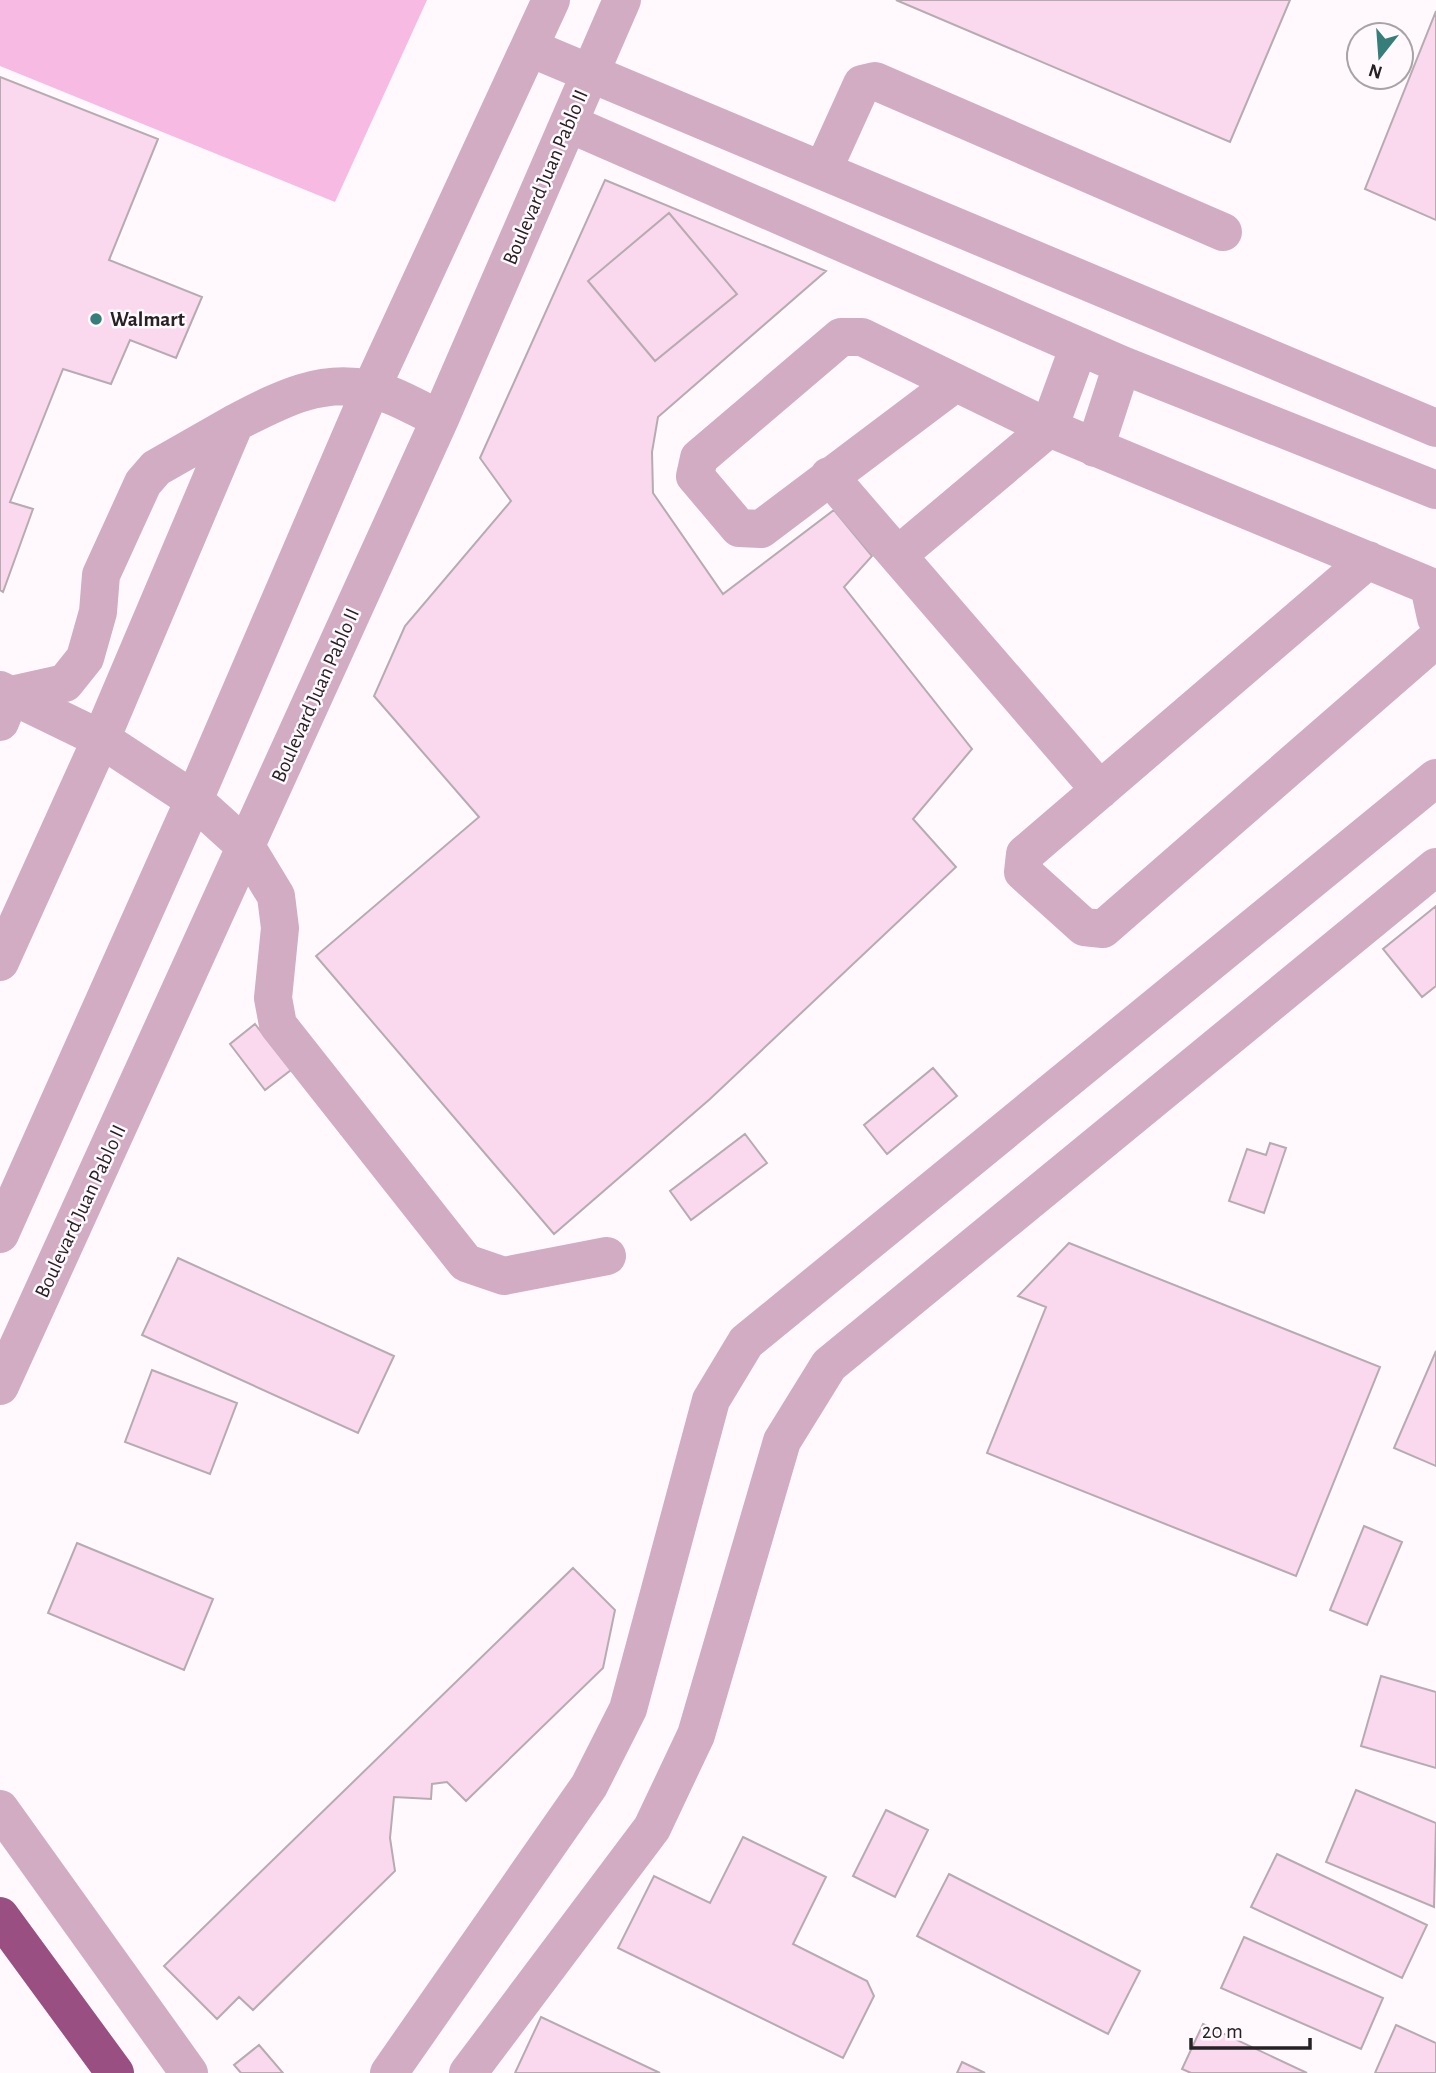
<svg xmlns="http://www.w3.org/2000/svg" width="1436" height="2073" font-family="'Alegreya Sans',sans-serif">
<rect width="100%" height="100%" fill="#fff9fd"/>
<path fill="#f7bae2" d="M0 0H427L335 202 0 66Z"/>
<path fill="#fad8ed" stroke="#b7abb2" stroke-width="2" fill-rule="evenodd" d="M896 0H1290L1230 142Z
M1436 11V220L1365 189Z
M0 77 158 139 109 260 202 297 176 358 130 340 111 384 63 369 10 502 33 509 3 592 0 590Z
M605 180 826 271 658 417 652 452 653 493 723 594 834 510 872 556 844 587 972 749 913 819 956 867 710 1099 554 1234 316 956 479 817 374 696 405 626 511 501 480 458ZM669 213 737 294 655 361 588 281Z
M669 213 737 294 655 361 588 281Z
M1436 906V986L1422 997 1383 949Z
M255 1024 291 1070 265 1090 230 1044Z
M933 1068 957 1096 887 1154 864 1125Z
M745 1134 767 1163 691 1220 670 1191Z
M1270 1143 1286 1148 1264 1213 1229 1201 1247 1149 1266 1155Z
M1069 1243 1380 1367 1296 1576 987 1453 1046 1307 1018 1296Z
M178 1258 394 1356 358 1433 142 1335Z
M1436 1351V1466L1394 1448Z
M152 1370 237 1403 210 1474 125 1442Z
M1364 1526 1402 1542 1367 1625 1330 1610Z
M77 1543 213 1599 184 1670 48 1613Z
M573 1568 615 1610 603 1668 466 1801 447 1782 432 1784 431 1799 394 1797 390 1838 395 1871 253 2010 239 1997 217 2019 164 1966Z
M1381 1676 1436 1692V1768L1361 1746Z
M1356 1790 1436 1823 1434 1907 1326 1862Z
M886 1810 928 1830 895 1897 853 1876Z
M743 1837 826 1877 793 1944 867 1981 874 1996 843 2058 618 1948 654 1876 710 1903Z
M1277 1854 1427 1925 1402 1978 1251 1907Z
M949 1874 1140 1971 1108 2034 917 1936Z
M1244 1937 1383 1998 1361 2049 1221 1988Z
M541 2017 660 2073H515Z
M1203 2024 1307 2073H1191L1182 2069Z
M1396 2025 1436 2043V2073H1375Z
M259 2045 283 2073H241L234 2065Z
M962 2062 985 2073H957Z"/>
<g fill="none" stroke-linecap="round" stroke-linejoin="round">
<path stroke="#d1acc3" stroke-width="38" d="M530 48 1436 428
M570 124 1122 365 1436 490
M823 170 862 84 875 81 1223 232
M955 383 761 529 739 528 695 476 699 458 841 337H862L1049 428 1429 586 1436 618
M1095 448 1122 365
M829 476 1100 790
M898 555 1049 428 1079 346
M1368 560 1025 854 1023 872 1084 927 1103 929 1436 639
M0 690 101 739 194 800 247 848 276 896 280 928 273 998 278 1025 466 1263 504 1276 607 1256
M0 722 11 695 65 683 85 658 98 612 101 575 143 483 156 468 235 423
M0 962 101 739 235 423C278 401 319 378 369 389 393 393 418 409 440 419
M0 1234 194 800 371 389 551 0
M0 1386 440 419 622 0
M0 1809 189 2073
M389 2073 589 1786 628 1709 711 1400 746 1342 1436 778
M468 2073 652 1828 696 1735 782 1441 829 1365 1436 867"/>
<path stroke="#994f82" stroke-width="38" d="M0 1916 115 2073"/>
</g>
<circle fill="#367e7a" stroke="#fff9fd" stroke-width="2.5" cx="96" cy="319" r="7"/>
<g text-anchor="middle" stroke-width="5" stroke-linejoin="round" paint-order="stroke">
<g font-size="21" fill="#252124" stroke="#fff9fd">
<text transform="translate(545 177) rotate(-67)" y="7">Boulevard Juan Pablo II</text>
<text transform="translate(315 695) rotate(-66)" y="7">Boulevard Juan Pablo II</text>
<text transform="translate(80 1211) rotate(-65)" y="7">Boulevard Juan Pablo II</text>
</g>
<g font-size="21" font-weight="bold" fill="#252124" stroke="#fff9fd" text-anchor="start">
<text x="110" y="326">Walmart</text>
</g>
</g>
<g transform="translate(1380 56) rotate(197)"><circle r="33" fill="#fff9fd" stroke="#a8a3a6" stroke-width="2"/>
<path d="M0-5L12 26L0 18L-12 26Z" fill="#367e7a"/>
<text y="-10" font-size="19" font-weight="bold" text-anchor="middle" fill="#252124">N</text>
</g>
<path d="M1191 2038v10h119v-10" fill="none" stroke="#252124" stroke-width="3.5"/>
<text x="1202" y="2038" font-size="21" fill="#252124" stroke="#fff9fd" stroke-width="5" paint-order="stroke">20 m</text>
</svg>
